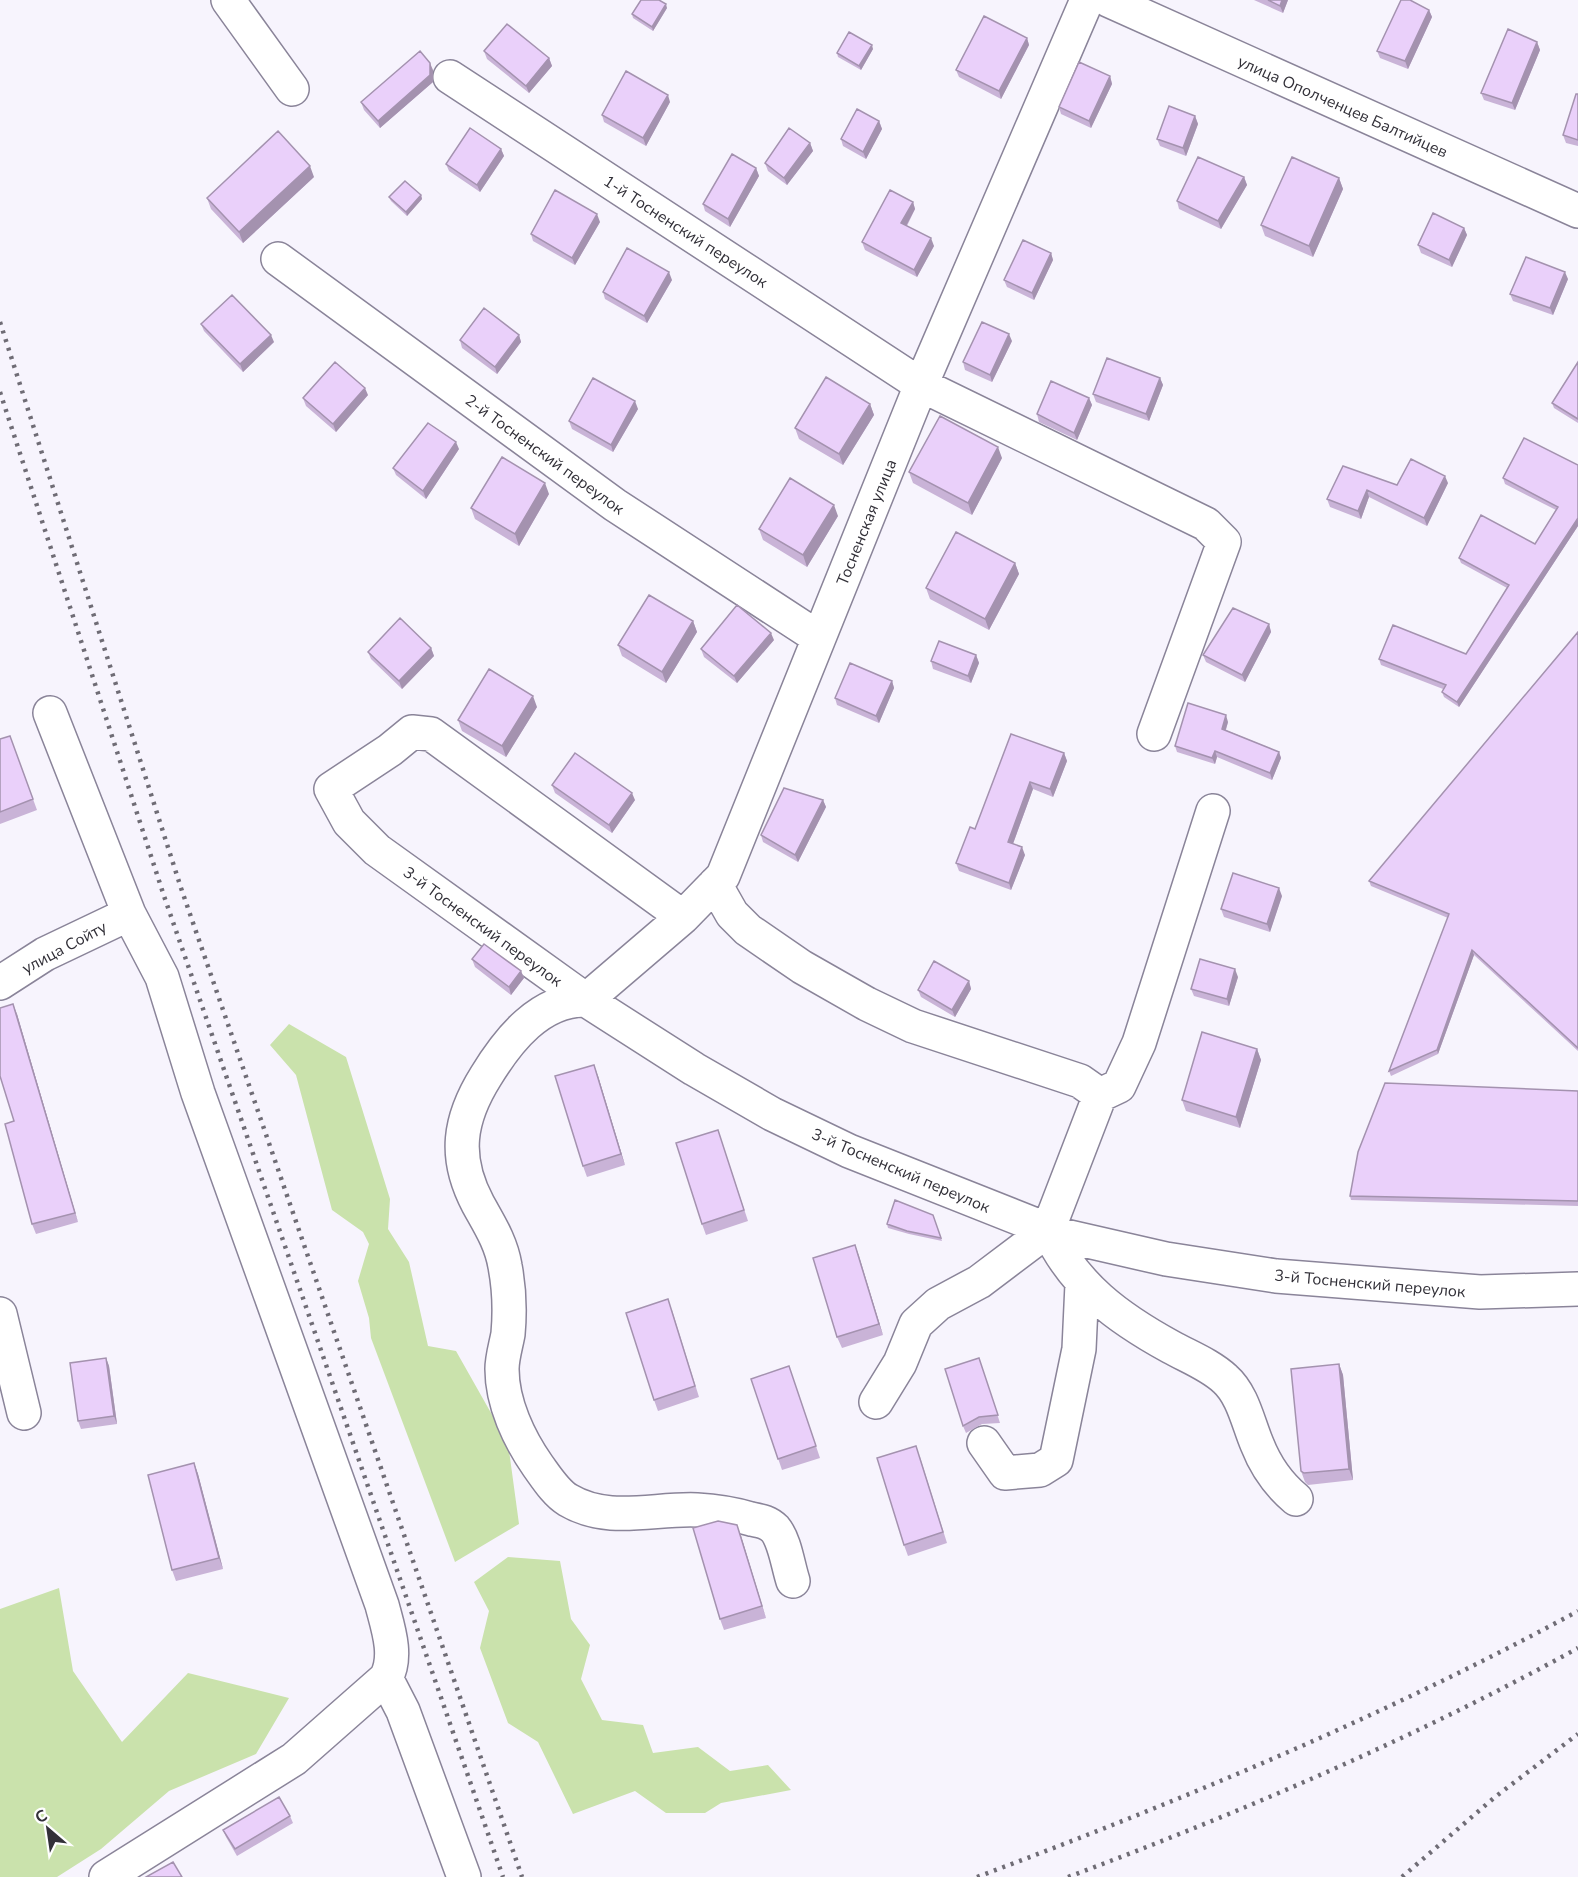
<svg xmlns="http://www.w3.org/2000/svg" width="1578" height="1877" font-family="'Nunito Sans',sans-serif">
<rect width="100%" height="100%" fill="#f7f4fd"/>
<path fill="#cae2ac" d="M289 1024 346 1057 390 1199 388 1229 409 1262 428 1346 456 1351 508 1443 519 1524 455 1562 371 1338 369 1318 358 1281 369 1244 363 1232 332 1210 296 1075 270 1045Z
M508 1557 560 1561 571 1619 590 1645 581 1679 602 1720 643 1725 653 1753 698 1747 730 1771 768 1765 791 1790 721 1803 705 1813H666L635 1791 573 1814 538 1742 508 1723 480 1648 489 1611 474 1582Z
M59 1588 73 1671 122 1742 188 1673 289 1698 256 1754 169 1791 101 1849 57 1877H0V1609Z"/>
<g fill="none" stroke-linecap="round" stroke-linejoin="round">
<defs>
<path id="minor" d="M228 0 292 89
M450 77 921 385 1206 524 1224 542 1154 734
M278 259 615 505 819 638
M50 713 129 914 162 977 198 1093 382 1605C388 1628 398 1656 386 1678L294 1759 106 1877
M715 884 732 914 748 930 802 967 867 1004 913 1026 1080 1081 1100 1095
M683 917 431 734 412 732 390 750 331 789 349 822 377 850 586 1000 694 1069 772 1114 849 1151 1061 1235 1166 1259 1276 1276 1480 1292 1578 1289
M0 983 45 954 129 914
M1048 1230C1074 1286 1118 1318 1171 1347 1189 1357 1210 1365 1225 1379 1243 1395 1248 1423 1257 1444 1266 1467 1278 1484 1296 1499
M0 1314 24 1413
M876 1402 900 1363 916 1324 938 1304 979 1282 1048 1230 1100 1095 1119 1086 1139 1043 1213 811
M984 1443 1005 1473 1040 1470 1056 1460 1079 1349 1082 1284
M793 1581C788 1566 785 1541 775 1529 768 1522 761 1521 751 1519 734 1514 715 1511 697 1510 654 1508 608 1524 568 1500 556 1493 546 1477 538 1466 519 1439 502 1403 502 1369 502 1358 506 1345 508 1334 510 1312 509 1287 505 1266 501 1242 489 1224 478 1204 453 1157 459 1119 486 1076 508 1040 540 999 586 1000L683 917 723 876 921 385 1087 0
M386 1678 403 1711 464 1877"/>
<path id="major" d="M1108 0 1578 211"/>
</defs>
<use href="#minor" stroke="#8a8499" stroke-width="36"/>
<use href="#major" stroke="#8a8499" stroke-width="36"/>
<use href="#minor" stroke="#fff" stroke-width="33"/>
<use href="#major" stroke="#fff" stroke-width="33"/>
<path stroke="#6f6c75" stroke-width="4.5" stroke-dasharray="3 6" stroke-linecap="butt" d="M0 322 181 888 522 1877
M0 392 164 896 503 1877
M977 1877C1183 1800 1385 1716 1578 1611
M1068 1877C1242 1812 1415 1738 1578 1648
M1402 1877 1495 1797 1578 1734"/>
</g>
<path fill="#c9b3d7" d="M1254 0H1288L1283 13Z
M667 8 653 31 633 18 632 14Z
M1429 10 1432 17 1408 69 1380 58 1377 51Z
M1027 38 1029 45 1001 99 959 77 956 70Z
M1537 42 1540 50 1515 110 1484 100 1481 93Z
M873 49 861 70 838 57 837 53Z
M484 51 549 58 552 66 529 93 487 59Z
M433 70V82L380 128 364 110 361 102Z
M1110 76 1112 84 1091 128 1061 114 1059 107Z
M1578 94V146L1566 143 1563 135Z
M670 102 646 146 604 122 602 115Z
M1195 116 1198 124 1186 156 1160 146 1157 139Z
M879 121 882 129 866 159 843 146 841 139Z
M810 143 813 151 787 185 768 171 765 163Z
M501 149 504 156 480 192 449 171 446 164Z
M756 168 759 176 730 227 705 211 703 204Z
M314 177 243 243 211 209 207 198Z
M1244 177 1247 185 1221 229 1179 209 1177 201Z
M1339 178 1343 189 1313 257 1265 236 1261 225Z
M421 195 422 199 407 216 391 201 389 197Z
M913 202 915 209 907 226 934 246 917 277 865 250 862 242Z
M600 222 575 265 533 241 531 234Z
M1464 228 1467 235 1452 267 1421 253 1418 245Z
M1051 253 1053 260 1034 300 1007 287 1004 280Z
M1568 279 1553 315 1513 301 1510 294Z
M672 280 647 323 605 299 603 292Z
M201 324 274 342 243 372 204 331Z
M519 335 521 342 497 374 462 348 460 340Z
M1012 341 992 382 965 370 963 362Z
M1578 362V423L1554 408 1552 403Z
M1160 378 1163 385 1149 421 1096 402 1093 394Z
M368 395 336 432 306 406 303 398Z
M1089 398 1092 405 1077 440 1039 422 1037 414Z
M870 404 874 415 843 465 799 439 795 428Z
M638 409 613 452 572 429 569 421Z
M459 449 426 499 396 475 393 468Z
M1002 458 972 515 913 483 909 472Z
M1578 465V526L1459 707 1444 697 1442 692 1443 689 1381 665 1379 659 1466 654 1507 588 1461 563 1459 558 1535 544 1556 510 1505 484 1503 478Z
M1343 466 1397 485 1448 483 1427 526 1369 497 1361 519 1330 507 1327 499Z
M549 494 519 546 475 519 471 508Z
M838 516 807 567 763 540 759 529Z
M1015 563 1019 574 989 630 930 599 926 588Z
M693 621 697 632 666 683 622 656 618 645Z
M1269 624 1271 632 1245 682 1206 662 1203 655Z
M1578 632V1051L1474 955 1438 1054 1391 1076 1389 1071 1448 918 1371 886 1369 881Z
M774 640 737 683 704 657 701 649Z
M431 648 434 656 402 689 371 659 368 652Z
M976 655 979 663 971 683 933 669 931 661Z
M892 681 894 688 879 723 837 705 835 698Z
M537 707 506 757 462 731 458 720Z
M1228 722 1226 730 1279 752 1281 758 1272 780 1217 757 1215 764 1177 752 1175 746Z
M1011 734 1064 753 1067 761 1053 797 1033 789 1013 844 1025 855 1011 890 959 871 956 863 975 829Z
M10 736 37 810 0 824V739Z
M552 785 635 800 612 833 555 793Z
M823 800 826 807 798 862 763 842 761 835Z
M1282 896 1270 932 1224 917 1221 909Z
M472 959 521 971 524 978 511 995 475 967Z
M1238 977 1229 1006 1194 996 1191 989Z
M969 981 971 989 955 1017 921 997 918 990Z
M17 1014 78 1222 36 1234 32 1224 14 1121Z
M1257 1049 1261 1060 1240 1128 1186 1111 1182 1100Z
M598 1076 625 1165 587 1177 583 1166Z
M1578 1091V1206L1351 1200 1350 1196Z
M718 1130 748 1221 706 1235 702 1224Z
M933 1215 942 1241 909 1234 888 1228 887 1224Z
M855 1245 883 1335 842 1348 837 1337Z
M672 1310 699 1397 658 1411 654 1400Z
M106 1358 109 1366 117 1424 81 1429 78 1421Z
M979 1358 1000 1423 982 1424 966 1433 963 1426Z
M1339 1364 1343 1375 1353 1480 1308 1485 1305 1482 1301 1471Z
M789 1366 820 1458 782 1470 751 1379Z
M920 1457 947 1543 908 1556 904 1545Z
M194 1463 198 1474 223 1569 176 1581 172 1570Z
M741 1536 766 1618 724 1630 720 1619Z
M290 1816 293 1823 237 1856 226 1837 223 1830Z"/>
<path fill="#a492af" d="M1282 0H1288L1283 13 1280 6Z
M666 4 667 8 653 31 652 27Z
M1429 10 1432 17 1408 69 1405 61Z
M1027 38 1029 45 1001 99 999 91Z
M1537 42 1540 50 1515 110 1512 103Z
M872 45 873 49 861 70 859 66Z
M549 58 552 66 529 93 526 86Z
M430 63 433 70V82L380 128 378 121Z
M1110 76 1112 84 1091 128 1089 121Z
M668 95 670 102 646 146 643 138Z
M1195 116 1198 124 1186 156 1183 148Z
M879 121 882 129 866 159 863 152Z
M810 143 813 151 787 185 784 178Z
M501 149 504 156 480 192 477 185Z
M310 166 314 177 243 243 239 232Z
M756 168 759 176 730 227 728 219Z
M1244 177 1247 185 1221 229 1218 221Z
M1339 178 1343 189 1313 257 1309 246Z
M421 195 422 199 407 216 406 212Z
M913 202 915 209 904 230 901 223Z
M597 214 600 222 575 265 572 258Z
M1464 228 1467 235 1452 267 1449 260Z
M931 238 934 246 917 277 914 270Z
M1051 253 1053 260 1034 300 1032 293Z
M669 272 672 280 647 323 644 316Z
M1565 272 1568 279 1553 315 1550 308Z
M1009 334 1012 341 992 382 990 375Z
M271 335 274 342 243 372 240 364Z
M519 335 521 342 497 374 495 367Z
M1160 378 1163 385 1149 421 1146 414Z
M365 388 368 395 336 432 333 424Z
M1089 398 1092 405 1077 440 1074 433Z
M635 401 638 409 613 452 611 445Z
M870 404 874 415 843 465 839 454Z
M456 442 459 449 426 499 423 491Z
M998 447 1002 458 972 515 968 503Z
M1445 476 1448 483 1427 526 1424 518Z
M545 483 549 494 519 546 515 534Z
M1367 490 1369 497 1361 519 1358 511Z
M834 505 838 516 807 567 803 555Z
M1578 518V526L1459 707 1457 702Z
M1015 563 1019 574 989 630 985 619Z
M693 621 697 632 666 683 662 672Z
M1269 624 1271 632 1245 682 1242 675Z
M771 633 774 640 737 683 734 676Z
M431 648 434 656 402 689 399 681Z
M976 655 979 663 971 683 968 676Z
M892 681 894 688 879 723 876 716Z
M533 696 537 707 506 757 502 746Z
M1226 715 1228 722 1224 735 1222 729Z
M1215 751 1217 757 1215 764 1212 758Z
M1279 752 1281 758 1272 780 1270 773Z
M1064 753 1067 761 1053 797 1050 789Z
M1030 782 1033 789 1011 849 1008 842Z
M632 793 635 800 612 833 609 825Z
M823 800 826 807 798 862 795 855Z
M1022 847 1025 855 1011 890 1009 883Z
M1279 888 1282 896 1270 932 1267 924Z
M1472 950 1474 955 1438 1054 1437 1050Z
M1235 969 1238 977 1229 1006 1227 999Z
M521 971 524 978 511 995 509 987Z
M969 981 971 989 955 1017 952 1010Z
M13 1004 17 1014 78 1222 75 1213Z
M1257 1049 1261 1060 1240 1128 1236 1117Z
M594 1065 598 1076 625 1165 621 1154Z
M855 1245 859 1256 883 1335 879 1324Z
M106 1358 109 1366 117 1424 114 1416Z
M1339 1364 1343 1375 1353 1480 1349 1469Z
M194 1463 198 1474 223 1569 219 1558Z
M737 1525 741 1536 766 1618 762 1606Z"/>
<path fill="#ead0fa" stroke="#a492af" stroke-width="1.5" d="M641 0H659L666 4 652 27 632 14Z
M1268 0H1282L1280 6Z
M1401 0H1410L1429 10 1405 61 1377 51Z
M984 16 1027 38 999 91 956 70Z
M507 24 549 58 526 86 484 51Z
M1508 29 1537 42 1512 103 1481 93Z
M849 32 872 45 859 66 837 53Z
M420 51 430 63V75L378 121 361 102Z
M1079 62 1110 76 1089 121 1059 107Z
M626 71 668 95 643 138 602 115Z
M1576 94H1578V140L1563 135Z
M1169 106 1195 116 1183 148 1157 139Z
M857 109 879 121 863 152 841 139Z
M470 128 501 149 477 185 446 164Z
M789 128 810 143 784 178 765 163Z
M278 131 310 166 239 232 207 198Z
M732 154 756 168 728 219 703 204Z
M1198 157 1244 177 1218 221 1177 201Z
M1292 157 1339 178 1309 246 1261 225Z
M405 181 421 195 406 212 389 197Z
M555 190 597 214 572 258 531 234Z
M890 190 913 202 901 223 931 238 914 270 862 242Z
M1433 213 1464 228 1449 260 1418 245Z
M1023 240 1051 253 1032 293 1004 280Z
M627 248 669 272 644 316 603 292Z
M1526 257 1565 272 1550 308 1510 294Z
M232 295 271 335 240 364 201 324Z
M484 308 519 335 495 367 460 340Z
M982 322 1009 334 990 375 963 362Z
M1107 358 1160 378 1146 414 1093 394Z
M335 362 365 388 333 424 303 398Z
M1578 362V419L1552 403Z
M826 377 870 404 839 454 795 428Z
M593 378 635 401 611 445 569 421Z
M1051 381 1089 398 1074 433 1037 414Z
M940 416 998 447 968 503 909 472Z
M428 423 456 442 423 491 393 468Z
M1524 438 1578 465V518L1457 702 1442 692 1446 685 1379 659 1393 625 1466 654 1509 585 1459 558 1481 515 1535 544 1558 507 1503 478Z
M502 457 545 483 515 534 471 508Z
M1411 459 1445 476 1424 518 1367 490 1358 511 1327 499 1343 466 1397 485Z
M790 478 834 505 803 555 759 529Z
M956 532 1015 563 985 619 926 588Z
M649 595 693 621 662 672 618 645Z
M737 605 771 633 734 676 701 649Z
M1233 608 1269 624 1242 675 1203 655Z
M400 618 431 648 399 681 368 652Z
M1578 632V1048L1472 950 1437 1050 1389 1071 1449 914 1369 881Z
M939 641 976 655 968 676 931 661Z
M850 663 892 681 876 716 835 698Z
M489 669 533 696 502 746 458 720Z
M1188 703 1226 715 1222 729 1279 752 1270 773 1215 751 1212 758 1175 746Z
M1011 734 1064 753 1050 789 1030 782 1008 842 1022 847 1009 883 956 863 970 827 975 829Z
M10 736 33 799 0 812V739Z
M575 753 632 793 609 825 552 785Z
M784 788 823 800 795 855 761 835Z
M1233 873 1279 888 1267 924 1221 909Z
M484 944 521 971 509 987 472 959Z
M1200 959 1235 969 1227 999 1191 989Z
M934 961 969 981 952 1010 918 990Z
M13 1004 75 1213 32 1224 5 1124 14 1121 0 1076V1008Z
M1202 1032 1257 1049 1236 1117 1182 1100Z
M594 1065 621 1154 583 1166 555 1076Z
M1385 1083 1578 1091V1201L1350 1196 1358 1152Z
M718 1130 744 1210 702 1224 676 1143Z
M895 1200 933 1215 941 1238 907 1231 887 1224Z
M855 1245 879 1324 837 1337 813 1258Z
M668 1299 695 1386 654 1400 626 1313Z
M106 1358 114 1416 78 1421 70 1363Z
M979 1358 998 1415 979 1417 963 1426 945 1369Z
M1339 1364 1349 1469 1304 1473 1301 1471 1291 1369Z
M789 1366 816 1446 778 1459 751 1379Z
M916 1446 943 1532 904 1545 877 1458Z
M194 1463 219 1558 172 1570 148 1475Z
M718 1521 737 1525 762 1606 720 1619 693 1528Z
M279 1797 290 1816 235 1849 223 1830Z
M173 1862 182 1877H146Z"/>
<g text-anchor="middle" stroke-width="4.5" stroke-linejoin="round" paint-order="stroke">
<g font-size="16" fill="#323038" stroke="#fff">
<text transform="translate(1343 106) rotate(24)" y="6">улица Ополченцев Балтийцев</text>
<text transform="translate(686 231) rotate(33)" y="6">1-й Тосненский переулок</text>
<text transform="translate(545 454) rotate(36)" y="6">2-й Тосненский переулок</text>
<text transform="translate(866 522) rotate(-68)" y="6">Тосненская улица</text>
<text transform="translate(483 926) rotate(36)" y="6">3-й Тосненский переулок</text>
<text transform="translate(64 947) rotate(-28)" y="6">улица Сойту</text>
<text transform="translate(901 1170) rotate(23)" y="6">3-й Тосненский переулок</text>
<text transform="translate(1370 1283) rotate(5)" y="6">3-й Тосненский переулок</text>
</g>
</g>
<g transform="translate(48 1829) rotate(331)" stroke="#ffffff" stroke-width="4.5" paint-order="stroke">
<path d="M0-4.5L10 22L0 15L-10 22Z" fill="#323038"/>
<text y="-9" font-size="16" font-weight="bold" text-anchor="middle" fill="#323038">С</text>
</g>
</svg>
